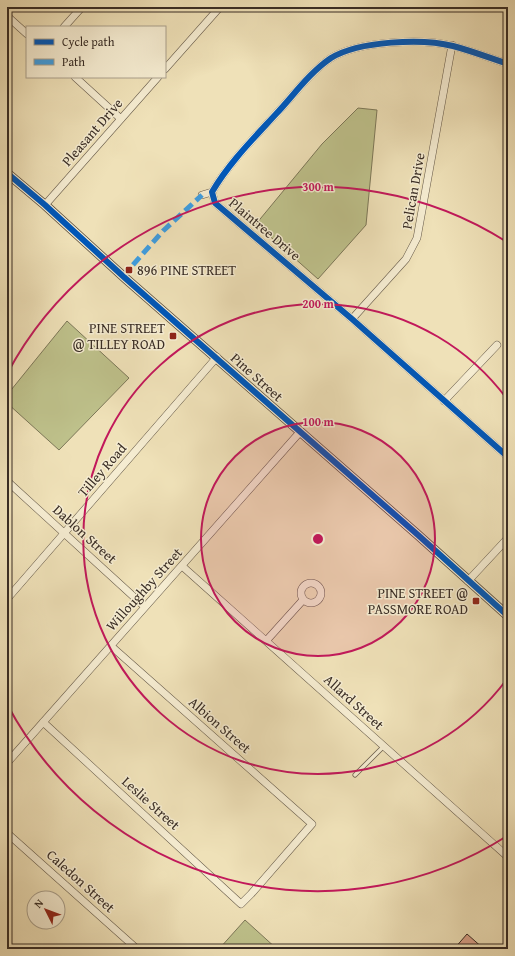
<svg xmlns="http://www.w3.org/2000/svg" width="515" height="956" font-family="'Gentium Book Plus',serif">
<rect width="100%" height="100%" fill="#efe1b8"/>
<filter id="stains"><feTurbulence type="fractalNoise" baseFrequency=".005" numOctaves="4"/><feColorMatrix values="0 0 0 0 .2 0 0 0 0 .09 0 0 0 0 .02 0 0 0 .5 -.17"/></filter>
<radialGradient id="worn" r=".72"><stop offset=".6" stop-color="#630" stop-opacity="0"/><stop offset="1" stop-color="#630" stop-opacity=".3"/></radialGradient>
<path fill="#bec18b" stroke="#7c7758" d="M358 108 377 110 366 225 318 279 256 224 322 144Z
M67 321 129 378 59 450 7 403V395Z
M245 920 277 949H219Z"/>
<path fill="#d9a28a" stroke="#392d25" d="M467 934 484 949H454Z"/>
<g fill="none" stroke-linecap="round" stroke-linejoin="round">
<defs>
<path id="service" d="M355 775 384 746"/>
<path id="minor" d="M7 16 27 34
M64 27 82 7
M508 64C490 58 472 51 453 46 422 38 359 41 331 58 310 72 293 96 276 114 253 139 229 163 212 192L215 203 352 319 508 457
M165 69 220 7
M75 77 121 119
M202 195 212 192
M45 205 158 77
M352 319 406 259 417 238 452 45
M444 401 497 345
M7 481 145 607
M182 566 508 857
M468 581 508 538
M301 593a10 10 0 1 1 20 0a10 10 0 1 1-20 0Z
M7 599 217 357
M266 641 303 600
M43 722 241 904 251 894 312 824 111 646
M7 763 300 432
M7 833 137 949"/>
<path id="tertiary" d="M7 173 45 205 125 278 418 535 508 616"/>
</defs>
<use href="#service" stroke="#665a4a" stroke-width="5"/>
<use href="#minor" stroke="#665a4a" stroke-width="8"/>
<use href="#tertiary" stroke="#665a4a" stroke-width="10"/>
<use href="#service" stroke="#f5ecd1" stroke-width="3.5"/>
<use href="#minor" stroke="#f5ecd1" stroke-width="7"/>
<use href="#tertiary" stroke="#f5ecd1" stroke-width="8"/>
<path stroke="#3e9de0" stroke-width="5" stroke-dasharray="10 5" stroke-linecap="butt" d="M123 276 163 231 202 195"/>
<defs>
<path id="cycleway" d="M508 64C490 58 472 51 453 46 422 38 359 41 331 58 310 72 293 96 276 114 253 139 229 163 212 192L215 203 352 319 508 457
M7 173 45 205 125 278 418 535 508 616"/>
</defs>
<use href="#cycleway" stroke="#f5ecd1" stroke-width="8"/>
<use href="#cycleway" stroke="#0057b8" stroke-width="6"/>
</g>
<circle cx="318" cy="539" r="117" fill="#c2185b" fill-opacity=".12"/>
<g fill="none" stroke="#c2185b" stroke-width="2">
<circle cx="318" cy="539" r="117"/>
<path d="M507 679A235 235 0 1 1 507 399"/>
<path d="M507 836A352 352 0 0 1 7 704M7 374A352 352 0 0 1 507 242"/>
</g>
<g fill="#8f2418" stroke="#f5ecd1" stroke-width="1.5">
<rect x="125" y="266" width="8" height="8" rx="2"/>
<rect x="169" y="332" width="8" height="8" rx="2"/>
<rect x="472" y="597" width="8" height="8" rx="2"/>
</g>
<g text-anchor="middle" stroke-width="3" stroke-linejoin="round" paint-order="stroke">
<g font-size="14" fill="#392d25" stroke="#f5ecd1">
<text transform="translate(92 132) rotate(-49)" y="5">Pleasant Drive</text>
<text transform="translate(413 191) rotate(-80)" y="5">Pelican Drive</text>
<text transform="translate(265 229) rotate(40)" y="5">Plaintree Drive</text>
<text transform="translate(257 377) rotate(42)" y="5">Pine Street</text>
<text transform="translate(102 470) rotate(-49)" y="5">Tilley Road</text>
<text transform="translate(85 534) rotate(42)" y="5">Dablon Street</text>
<text transform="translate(144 589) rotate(-48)" y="5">Willoughby Street</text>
<text transform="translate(354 702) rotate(42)" y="5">Allard Street</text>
<text transform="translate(220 725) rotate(41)" y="5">Albion Street</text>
<text transform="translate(151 803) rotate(42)" y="5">Leslie Street</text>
<text transform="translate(81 881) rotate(42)" y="5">Caledon Street</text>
</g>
<g font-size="14" fill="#392d25" stroke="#f5ecd1" text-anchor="end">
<text x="137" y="275" text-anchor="start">896 PINE STREET</text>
<text x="165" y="333">PINE STREET<tspan x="165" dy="16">@ TILLEY ROAD</tspan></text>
<text x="468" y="598">PINE STREET @<tspan x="468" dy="16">PASSMORE ROAD</tspan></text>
</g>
</g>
<circle cx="318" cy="539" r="6" fill="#c2185b" stroke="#f5ecd1" stroke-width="2"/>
<g font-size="12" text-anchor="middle" font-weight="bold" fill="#c2185b" stroke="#f5ecd1" stroke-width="3" stroke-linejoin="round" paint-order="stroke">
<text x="318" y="191">300 m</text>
<text x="318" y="308">200 m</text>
<text x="318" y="426">100 m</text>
</g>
<rect width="515" height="956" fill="none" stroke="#efe1b8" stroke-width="24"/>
<rect x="8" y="8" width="499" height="940" fill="none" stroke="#392d25" stroke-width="2"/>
<rect x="12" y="12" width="491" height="932" fill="none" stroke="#392d25"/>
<rect x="26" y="26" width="140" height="52" fill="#f5ecd1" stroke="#aaa08c"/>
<rect x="34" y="39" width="20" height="6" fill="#0057b8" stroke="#aaa08c"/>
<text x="62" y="46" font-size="12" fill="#392d25">Cycle path</text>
<rect x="34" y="59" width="20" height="6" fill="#3e9de0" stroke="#aaa08c"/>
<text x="62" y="66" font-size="12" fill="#392d25">Path</text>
<g transform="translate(46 910) rotate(312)"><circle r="19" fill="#f5ecd1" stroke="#aaa08c"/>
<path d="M0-3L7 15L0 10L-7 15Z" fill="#8f2418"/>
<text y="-6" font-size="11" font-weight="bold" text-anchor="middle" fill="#392d25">N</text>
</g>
<rect width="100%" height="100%" filter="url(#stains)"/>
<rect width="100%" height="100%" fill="url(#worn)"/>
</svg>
